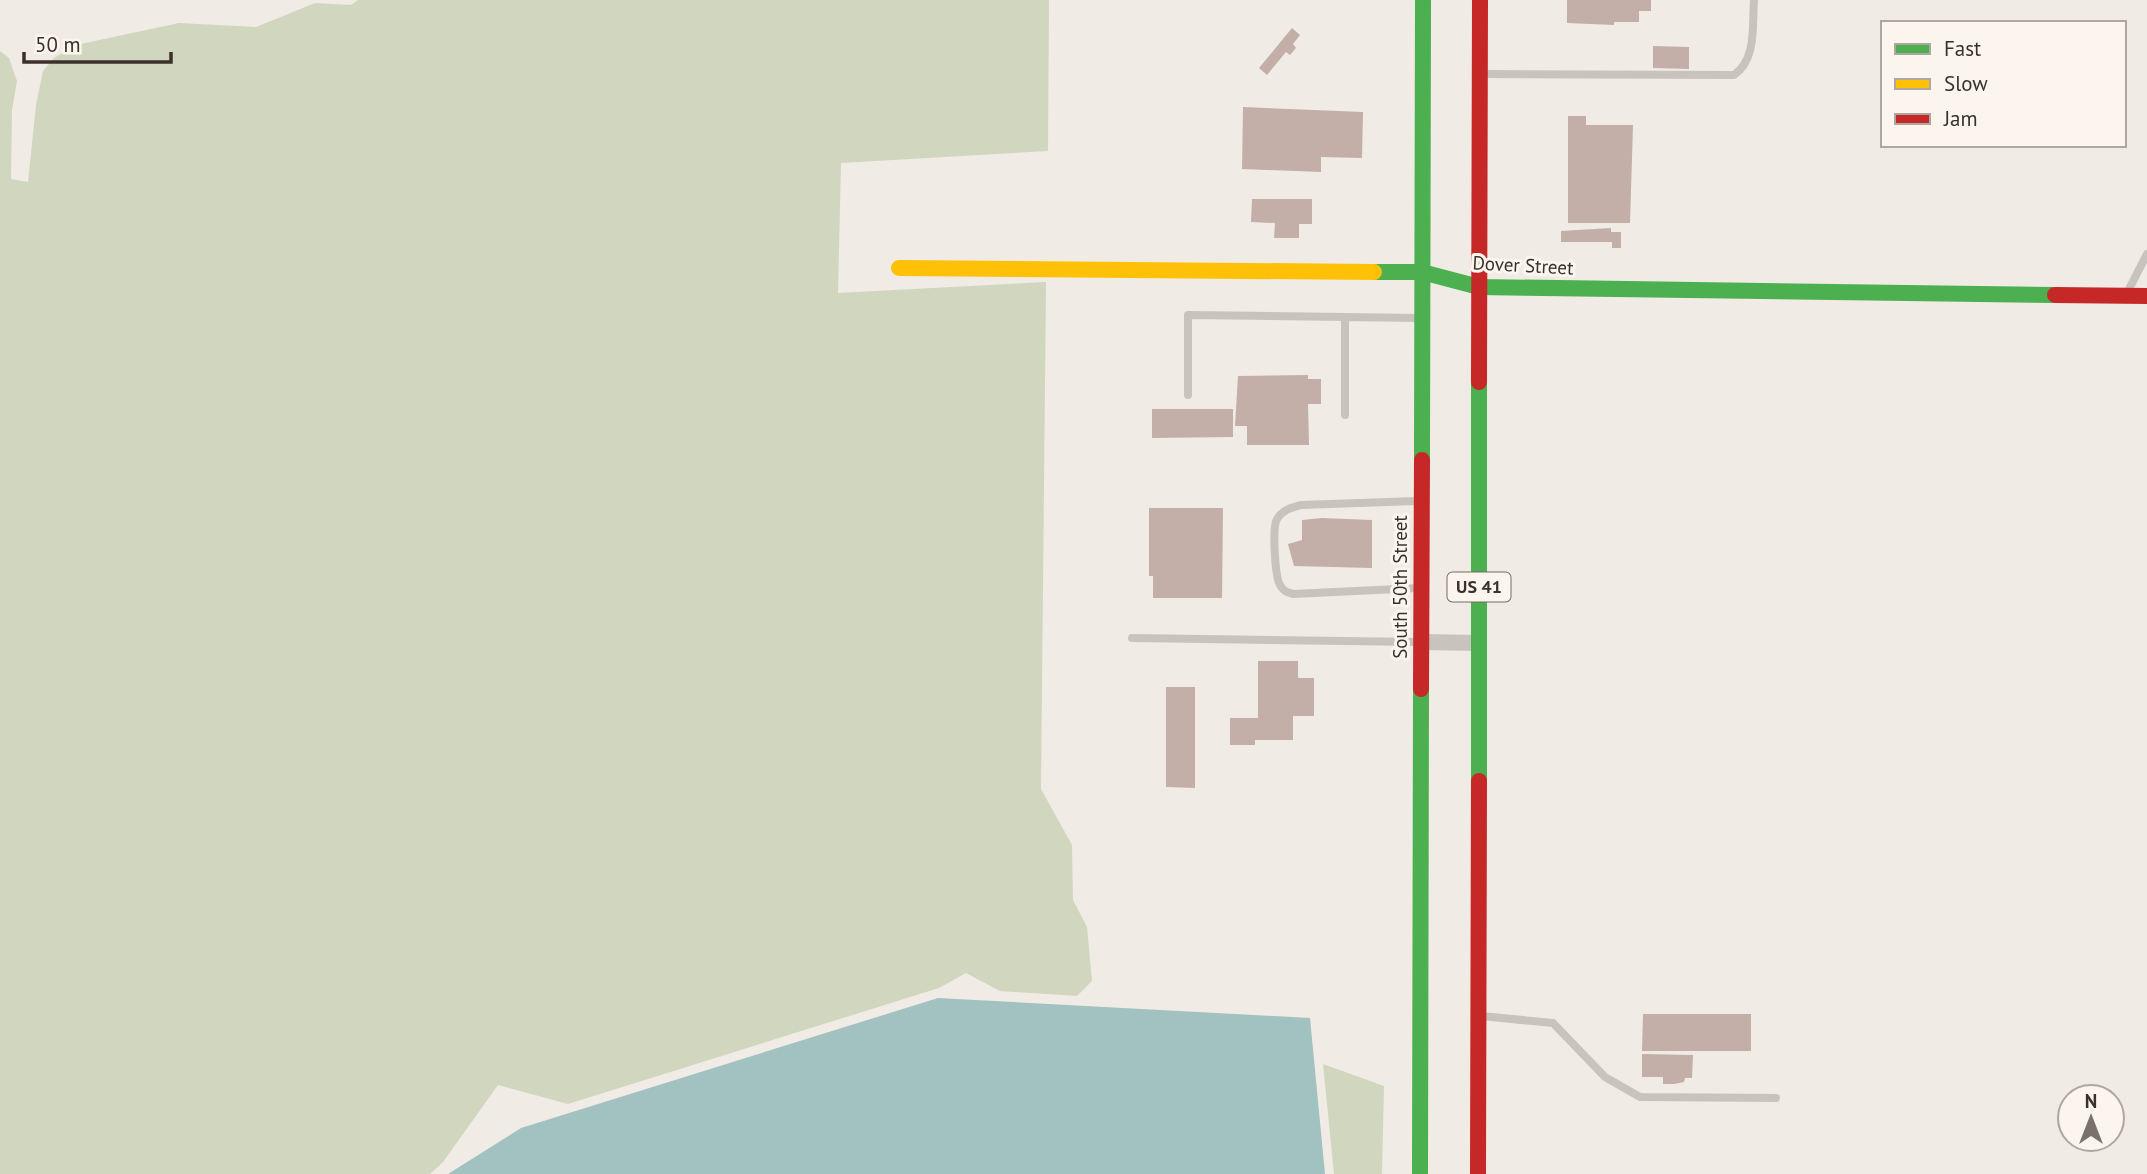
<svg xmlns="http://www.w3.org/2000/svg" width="2147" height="1174" font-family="'PT Sans',sans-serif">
<rect width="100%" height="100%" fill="#f0ebe5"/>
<path fill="#d1d6bf" d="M358 0H1049L1048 151 841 163 838 293 1046 282 1041 789 1072 845 1073 900 1087 927 1092 981 1077 996 1000 991 966 973 939 988 568 1104 498 1085 443 1162 430 1174H0V51L9 58 17 81 12 110 11 179 28 182 36 105 43 71 54 58 76 45 179 23 256 27 315 3 351 5Z
M1323 1064 1384 1086 1382 1174H1334Z"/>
<path fill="#a1c2c1" d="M938 998 1310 1018 1325 1174H448L521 1128Z"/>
<path fill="#c3afa7" d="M1567 0H1651V11H1639V22H1614V25L1567 23Z
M1292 28 1300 35 1293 44 1296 48 1290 55 1286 52 1267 75 1259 68Z
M1653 46 1689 47V69L1653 68Z
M1243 107 1363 112 1362 158 1321 157V172L1242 169Z
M1568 116H1586V125H1633L1630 223H1568Z
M1252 199H1312V224H1299V238H1274L1275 223 1251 222Z
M1611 228V232H1621V248H1612V242H1561V231Z
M1308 375V379H1321V404H1308L1309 445H1247V426H1235L1238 376Z
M1152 409H1233V437L1152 438Z
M1149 508H1223L1222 598H1153V576H1149Z
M1322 518 1372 520V568L1294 566 1288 544 1302 540V520Z
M1258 661H1298V678H1314V716H1293V740H1255V745H1230V718H1258Z
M1166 687H1195V788L1166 787Z
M1643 1014H1751V1051H1642Z
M1642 1054 1693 1055 1692 1078H1685L1684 1082 1674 1084H1663V1077H1642Z"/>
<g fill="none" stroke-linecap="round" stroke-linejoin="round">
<path stroke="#c9c3be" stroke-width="8" d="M1483 74 1734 75C1757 59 1752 26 1754 0
M2127 293 2147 254
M1188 395V315L1419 318
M1345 415V318
M1417 501 1301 505C1291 508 1282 510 1277 519 1272 527 1275 577 1280 585 1283 591 1287 592 1293 594L1418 588
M1132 638 1418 642
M1481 1016 1553 1023 1605 1077 1640 1097 1776 1098"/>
<path stroke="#c9c3be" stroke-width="16" d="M1421 642 1479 643"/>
<path stroke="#4caf50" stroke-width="16" d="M1374 272H1422L1479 287 2055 295
M1422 460 1423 0
M1479 781V382
M1420 1174 1421 689"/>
<path stroke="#ffc107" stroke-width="16" d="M899 268 1374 272"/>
<path stroke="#c62828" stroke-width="16" d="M2055 295 2147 296
M1479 382 1480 0
M1421 689 1422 460
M1478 1174 1479 781"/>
</g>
<g text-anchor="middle" stroke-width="6" stroke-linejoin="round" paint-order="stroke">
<rect fill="#fbf5ee" stroke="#756b66" stroke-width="2" x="1447.5" y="572.5" width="63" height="29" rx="5"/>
<g font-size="18" font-weight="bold" fill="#3b302b">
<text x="1479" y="593">US 41</text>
</g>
<g font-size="19" fill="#3b302b" stroke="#fbf5ee">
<text transform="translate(1523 265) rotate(3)" y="7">Dover Street</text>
<text transform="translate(1400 587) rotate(-90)" y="7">South 50th Street</text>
</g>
</g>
<rect x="1881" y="21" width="245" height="126" fill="#fbf5ee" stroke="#aea6a0" stroke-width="2"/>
<rect x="1895" y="44" width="35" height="10" fill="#4caf50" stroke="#aea6a0" stroke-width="2"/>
<text x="1944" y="56" font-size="21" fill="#3b302b">Fast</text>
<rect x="1895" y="79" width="35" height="10" fill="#ffc107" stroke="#aea6a0" stroke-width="2"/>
<text x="1944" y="91" font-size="21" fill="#3b302b">Slow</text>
<rect x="1895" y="114" width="35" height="10" fill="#c62828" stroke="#aea6a0" stroke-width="2"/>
<text x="1944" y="126" font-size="21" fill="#3b302b">Jam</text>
<g transform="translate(2091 1118)"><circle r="33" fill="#fbf5ee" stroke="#aea6a0" stroke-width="2"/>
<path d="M0-5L12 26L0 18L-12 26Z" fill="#7a716c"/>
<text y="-10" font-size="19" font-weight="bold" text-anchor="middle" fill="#3b302b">N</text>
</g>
<path d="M24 52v10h147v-10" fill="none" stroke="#3b302b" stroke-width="3.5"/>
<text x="35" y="52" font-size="21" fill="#3b302b" stroke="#fbf5ee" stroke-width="5" paint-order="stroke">50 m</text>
</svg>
